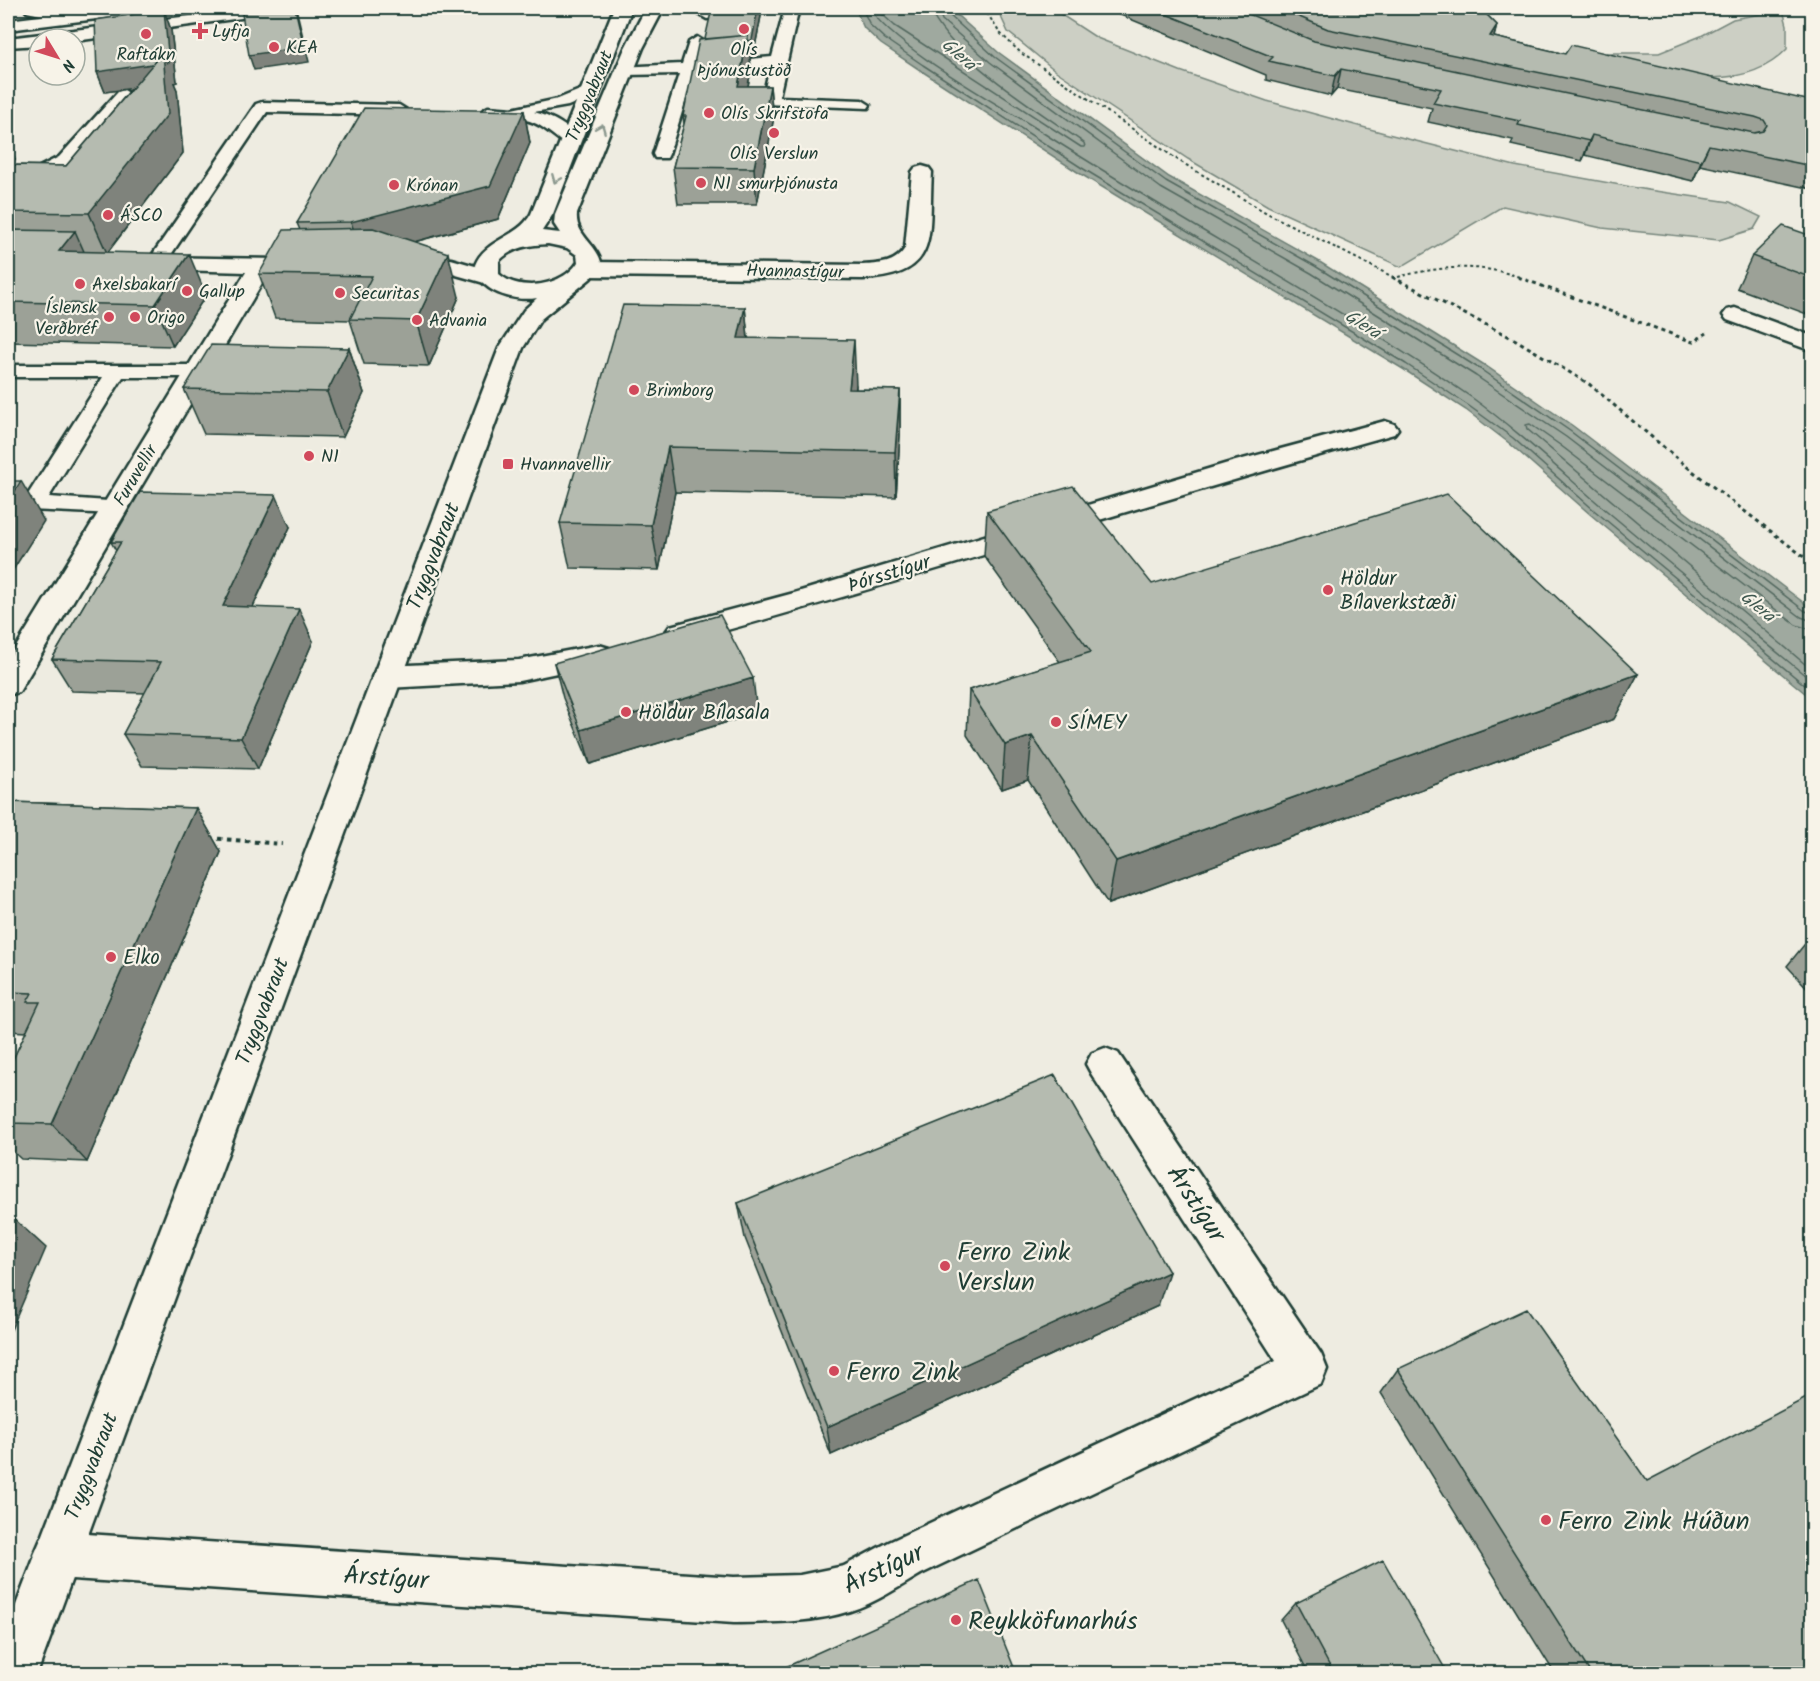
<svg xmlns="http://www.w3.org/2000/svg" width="1820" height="1681" font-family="Kalam,sans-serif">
<rect width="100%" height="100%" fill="#eeece1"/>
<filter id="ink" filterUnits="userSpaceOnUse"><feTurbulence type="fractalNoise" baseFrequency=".0167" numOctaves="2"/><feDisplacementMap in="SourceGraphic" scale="12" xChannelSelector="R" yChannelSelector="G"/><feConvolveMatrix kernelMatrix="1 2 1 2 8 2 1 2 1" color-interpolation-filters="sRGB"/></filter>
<g filter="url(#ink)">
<path fill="#cccfc4" stroke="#76867c" stroke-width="1.5" d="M997 8H1051L1097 38 1180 71 1267 101 1388 134 1515 166 1648 190 1730 202 1761 217 1754 229 1719 240 1602 228 1503 206 1401 267 1268 206 1188 159 1056 71 1008 32Z
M1783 10 1787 25V49C1741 98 1660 74 1606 53H1659L1701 36 1733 19Z"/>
<path fill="#9fa99f" stroke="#6c7e74" stroke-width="1.5" d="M855 8H949L998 52 1169 177 1318 261 1483 364 1573 426 1812 609V699L1591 515 1509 443 1466 410 1403 369 1079 173 920 70 881 44 864 28Z"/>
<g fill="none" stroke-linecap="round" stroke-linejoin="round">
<path stroke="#52685f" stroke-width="1.5" d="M862 8 870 25 885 39 923 65 1082 168 1406 364 1469 406 1513 438 1595 511 1812 691
M870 8C888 43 996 103 1034 127 1177 220 1330 300 1471 397 1517 430 1558 469 1601 506 1671 565 1742 623 1812 681
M880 8 883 15 895 26 1081 147H1085L1084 143C1040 111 950 58 929 8
M938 8 942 20 990 62 1161 188 1311 273 1476 376 1566 437 1801 617 1812 621
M945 8 948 14 995 57 1166 182 1315 266 1480 369 1570 431 1805 611 1812 613
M1812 630 1796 625 1560 445 1530 424 1526 425 1527 429 1812 670"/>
<defs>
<path id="lane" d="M256 8H292L285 12 75 41V39H39V45L8 47V38Z
M703 8H717L712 18 707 19 700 15Z
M775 8H799L779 97 862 100 870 105 868 108 764 104 762 101 770 66 694 73 669 154 667 158H655L653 154 679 74 625 75 620 73 617 70 620 67 682 64 689 42 697 37 705 42 698 64 772 57 784 12Z
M592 85 598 87 600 90 598 93 568 106 534 112C553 117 568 125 579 141L571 146C558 143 547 125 526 120 513 118 488 122 480 112L488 107 512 109 558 99Z
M124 90 132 95 130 98 71 165 28 187 14 205 8 206V190L16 179 59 157 118 92Z
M262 102 399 105 407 110 399 115 267 112 162 268H148L146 264 256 104Z
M8 365H198L205 367 208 371 205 375 198 377H123L49 497 123 502 126 507 123 512 115 514 8 509V495L27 496 103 377H8Z"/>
<path id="street" d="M922 166 929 168 932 172C928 235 942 275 863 279L588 276 580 274 577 269 580 264 588 262 863 265C879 264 896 264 905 248L912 172 915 168Z
M150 257 279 259 287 261 290 266 287 271 268 273 19 692 8 695V660L246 272 142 269 139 264 142 259Z
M405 257 451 259 496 272 499 277 496 282 488 284 449 273 397 269 394 264 397 259Z
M1735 308 1812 336V351L1727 320 1723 315 1727 310Z
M1385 421 1394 424 1398 429 1394 434C1155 500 919 578 680 643L670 640 665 633 670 626 794 593 1228 463Z
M599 645 609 648 614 655 609 662 519 681 387 688 376 685 372 677 376 669 387 666 519 660Z
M1105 1048 1118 1053 1321 1354 1327 1369 1321 1384 921 1574C899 1587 875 1603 850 1611 813 1623 773 1622 734 1623L57 1578 41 1571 34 1555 41 1539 57 1532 734 1577 800 1575 844 1566 889 1542 1276 1361 1092 1075 1086 1064 1092 1053Z"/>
<path id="secondary" d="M24 8 86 10 95 15C85 28 42 15 27 12Z"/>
<path id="primary" d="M614 8H632L553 214 542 231 560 233 554 224 555 214 625 48 646 8H664L643 48 577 214C575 235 596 243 601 262L591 278 541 319 523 348 37 1674H8V1626L499 348 524 310 537 298C515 302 477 292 475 265 485 239 518 238 531 214ZM548 244 567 248 577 255 578 262C563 286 520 293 499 274V261C512 247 530 245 548 244Z"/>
<path id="highway" d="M106 8H154L145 13 8 30V20Z"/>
</defs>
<use href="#lane" stroke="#1f3d34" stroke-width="5"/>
<use href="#street" stroke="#1f3d34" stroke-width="5"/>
<use href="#secondary" stroke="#1f3d34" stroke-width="5"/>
<use href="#primary" stroke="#1f3d34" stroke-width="5"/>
<use href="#highway" stroke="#1f3d34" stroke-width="5"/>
<path stroke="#1f3d34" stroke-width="2" stroke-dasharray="3 3" stroke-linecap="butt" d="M984 8 999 32 1021 53 1181 162 1267 213 1395 278
M1398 277C1439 266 1482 263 1522 278"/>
<path stroke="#1f3d34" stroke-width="3" stroke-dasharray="4 4" stroke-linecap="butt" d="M1392 277 1516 340 1589 384 1686 466 1812 563
M1518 277 1693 342 1707 333"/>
<path stroke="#1f3d34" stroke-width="4" stroke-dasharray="4.5 4.5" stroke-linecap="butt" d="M209 838 282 844"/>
<use href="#lane" fill="#f7f3e8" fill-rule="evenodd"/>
<use href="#street" fill="#f7f3e8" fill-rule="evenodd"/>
<use href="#secondary" fill="#f7f3e8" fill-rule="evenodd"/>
<use href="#primary" fill="#f7f3e8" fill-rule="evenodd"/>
<use href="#highway" fill="#f7f3e8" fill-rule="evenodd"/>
</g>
<path fill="#9ca197" stroke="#1f3d34" stroke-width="1.5" d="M1119 8H1480L1497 25 1494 37 1565 54 1806 100 1812 99V189L1700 165 1693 181 1585 155 1582 161 1511 145 1513 140 1428 122 1432 108 1337 89 1331 96 1266 80V75L1118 14Z
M164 10 171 30 177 82 174 83 177 90 183 153 108 252 206 295 173 346 8 342V144L15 159 10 165 66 166 132 88 105 92 97 72Z
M761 16 753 57H750L751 70 748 86H770L773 122 757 204H678L673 167 684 124 683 116Z
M524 111 530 143 498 219 414 242 459 297 429 366 364 364 350 320 275 318 259 274 300 230 297 223Z
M1812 236V316L1737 288 1752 256Z
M745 307 748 338 856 385V389L900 390V435L896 497 675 492 659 570 570 568 560 523Z
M349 348 364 393 343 437 204 434 184 389Z
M987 511 1152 584 1638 674 1614 719 1108 904 1028 780 1002 789 967 735 969 690 1060 662 984 556Z
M290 527 253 607 313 641 258 769 142 766 123 734 145 693 72 691 52 659 116 551 111 542Z
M554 663 757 713 590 764 563 698Z
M8 802 196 808 221 852 87 1162 21 1159 8 1147V1070L26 1032 8 1031Z
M1812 935V993L1787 966Z
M738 1203 1158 1306 831 1455 745 1238Z
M1398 1369 1647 1481 1812 1674H1555L1381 1393Z
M1296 1603 1448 1674H1309L1281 1620Z"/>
<path fill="#7f837b" stroke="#1f3d34" stroke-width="1.5" d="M295 8H296L309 62 254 70 249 55Z
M758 8H760L761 16 753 57H750L751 70 741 122 738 86 748 35Z
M164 10 171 30 177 82 174 83 177 90 183 153 107 253 89 213 165 84 105 92 97 72 163 52Z
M1497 25 1492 44 1490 36Z
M1341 69 1337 89 1331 96 1335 76Z
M770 86 773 122 757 204 754 168Z
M524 111 530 143 498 219 362 256 351 222Z
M1592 135 1585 155 1582 161 1589 141Z
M8 144 15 159 8 167Z
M1709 145 1700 165 1693 181 1701 161Z
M75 231 93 272 59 251Z
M448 253 459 297 429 366 416 321Z
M189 254 206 295 173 346 155 305Z
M745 307 749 351 738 338Z
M854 340 856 385 851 434 849 389Z
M349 348 364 393 343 437 327 392Z
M900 390V435L896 497 895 452Z
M668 447 675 492 659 570 651 525Z
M21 481 44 521 8 578V502Z
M276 495 290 527 238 638 223 606Z
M299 609 313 641 258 769 241 738Z
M1638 674 1614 719 1108 904 1116 861Z
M753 678 757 713 590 764 581 730Z
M1032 736 1028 780 1002 789 1005 745Z
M196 808 221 852 87 1162 52 1124Z
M11 1216 46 1248 8 1337V1223Z
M1169 1272 1158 1306 831 1455 827 1427Z"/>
<path fill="#b5bbb0" stroke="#1f3d34" stroke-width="1.5" d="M241 8H295L304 47 249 55Z
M712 8H758L752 40 748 41V35L705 39Z
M1151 8H1234L1314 41 1754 133 1763 131 1767 125 1764 120 1755 117 1328 29 1278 8H1480L1497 25 1490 36 1565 54 1571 45 1806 100 1807 98 1812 99V166L1709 145 1701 161 1592 135 1589 141 1518 125 1520 121 1433 103 1441 89 1341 69 1335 76 1269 61 1273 57Z
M164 10 169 62 167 63 163 52 152 64 97 72 95 20Z
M748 35 738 86H770L754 168 673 167 686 116H683L699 40Z
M163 52 168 114 89 213 8 212V166L9 165 66 166Z
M364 108 524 111 490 186 351 222 297 223Z
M1783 226 1812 236V278L1752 256Z
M373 228 448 253 416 321 350 319 372 276 259 274 284 230Z
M8 230 75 231 59 251 189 254 155 305 8 302Z
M623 305 745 307 738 338 854 340 849 389 900 390 895 452 668 447 651 525 560 523Z
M211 345 349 348 327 392 184 389Z
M8 481H21L8 502Z
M1073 486 1152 584 1447 494 1638 674 1116 861 1032 736 1005 745 969 690 1091 652 987 511Z
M140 492 276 495 223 606 299 609 241 738 123 734 161 662 52 659 121 542H111Z
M720 615 753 678 581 730 554 663Z
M8 802 196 808 52 1124 8 1123V1070L40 1002H27L32 993 8 992Z
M1055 1075 1169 1272 827 1427 738 1203Z
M1526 1309 1647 1481 1812 1395V1674H1591L1398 1369Z
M1383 1560 1448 1674H1334L1296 1603Z
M979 1580 1015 1670 1009 1674H770Z"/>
<defs><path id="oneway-chevron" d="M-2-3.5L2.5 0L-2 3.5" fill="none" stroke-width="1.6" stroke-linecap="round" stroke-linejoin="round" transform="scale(1.5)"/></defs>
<g stroke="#8b988e">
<use href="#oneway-chevron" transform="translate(601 128) rotate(-68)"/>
<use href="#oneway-chevron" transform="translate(556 179) rotate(112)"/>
</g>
</g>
<g fill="#d1495b" stroke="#f7f3e8" stroke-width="2">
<circle cx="744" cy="29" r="6"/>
<path d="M197 22h6v6h6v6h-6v6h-6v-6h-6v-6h6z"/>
<circle cx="146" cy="34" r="6"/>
<circle cx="274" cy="47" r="6"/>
<circle cx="709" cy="113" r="6"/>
<circle cx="774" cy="133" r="6"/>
<circle cx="701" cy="183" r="6"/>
<circle cx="394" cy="185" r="6"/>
<circle cx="108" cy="215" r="6"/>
<circle cx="80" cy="284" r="6"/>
<circle cx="187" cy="291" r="6"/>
<circle cx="340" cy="293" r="6"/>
<circle cx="109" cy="317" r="6"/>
<circle cx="135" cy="317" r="6"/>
<circle cx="417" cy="320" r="6"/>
<circle cx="634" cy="390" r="6"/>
<circle cx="309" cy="456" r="6"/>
<rect x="502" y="458" width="12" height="12" rx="3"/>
<circle cx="1328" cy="590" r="6"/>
<circle cx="626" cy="712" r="6"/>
<circle cx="1056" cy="722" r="6"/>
<circle cx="111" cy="957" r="6"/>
<circle cx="945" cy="1266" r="6"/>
<circle cx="834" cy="1371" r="6"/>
<circle cx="1546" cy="1520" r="6"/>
<circle cx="956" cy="1620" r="6"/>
</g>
<g text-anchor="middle" stroke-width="4.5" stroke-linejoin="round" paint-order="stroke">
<g font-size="18" fill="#1f3d34" stroke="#f7f3e8" text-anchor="start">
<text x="212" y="37">Lyfja</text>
<text x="286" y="53">KEA</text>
<text x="744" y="55" text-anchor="middle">Olís<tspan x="744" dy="21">Þjónustustöð</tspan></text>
<text x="146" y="60" text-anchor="middle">Raftákn</text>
<text x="721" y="119">Olís Skrifstofa</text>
<text x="774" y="159" text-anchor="middle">Olís Verslun</text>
<text x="713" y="189">N1 smurþjónusta</text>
<text x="406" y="191">Krónan</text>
<text x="120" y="221">ÁSCO</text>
<text x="92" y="290">Axelsbakarí</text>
<text x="199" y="297">Gallup</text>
<text x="352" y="299">Securitas</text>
<text x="97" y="313" text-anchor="end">Íslensk<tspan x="97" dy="21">Verðbréf</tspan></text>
<text x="147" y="323">Origo</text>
<text x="429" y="326">Advania</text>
<text x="646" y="396">Brimborg</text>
<text x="321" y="462">N1</text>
<text x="520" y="470">Hvannavellir</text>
</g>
<g font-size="18" font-style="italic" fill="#3f584f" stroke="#f7f3e8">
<text transform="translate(959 54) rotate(41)" y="6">Glerá</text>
<text transform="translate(1363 324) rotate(32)" y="6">Glerá</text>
<text transform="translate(1758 606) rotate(39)" y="6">Glerá</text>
</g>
<g font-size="18" fill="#1f3d34" stroke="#f7f3e8">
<text transform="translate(589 96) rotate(-68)" y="6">Tryggvabraut</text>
<text transform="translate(795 271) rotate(1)" y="6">Hvannastígur</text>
<text transform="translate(135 475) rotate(-59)" y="6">Furuvellir</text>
</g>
<g font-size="21" fill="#1f3d34" stroke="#f7f3e8">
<text transform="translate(433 556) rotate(-69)" y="7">Tryggvabraut</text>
<text transform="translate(889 573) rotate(-17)" y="7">Þórsstígur</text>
<text transform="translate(262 1011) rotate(-69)" y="7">Tryggvabraut</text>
<text transform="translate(91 1466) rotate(-69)" y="7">Tryggvabraut</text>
</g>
<g font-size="21" fill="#1f3d34" stroke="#f7f3e8" text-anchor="start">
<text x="1340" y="585">Höldur<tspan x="1340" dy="24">Bílaverkstæði</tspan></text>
<text x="638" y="719">Höldur Bílasala</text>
<text x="1068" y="729">SÍMEY</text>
<text x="123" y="964">Elko</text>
</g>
<g font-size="26" fill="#1f3d34" stroke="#f7f3e8">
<text transform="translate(1197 1203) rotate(57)" y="9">Árstígur</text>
<text transform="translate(883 1568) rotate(-25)" y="9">Árstígur</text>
<text transform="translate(386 1577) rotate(4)" y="9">Árstígur</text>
</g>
<g font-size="26" fill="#1f3d34" stroke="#f7f3e8" text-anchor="start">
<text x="957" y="1260">Ferro Zink<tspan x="957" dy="30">Verslun</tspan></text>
<text x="846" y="1380">Ferro Zink</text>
<text x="1558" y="1529">Ferro Zink Húðun</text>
<text x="968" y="1629">Reykköfunarhús</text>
</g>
</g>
<rect width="1820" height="1681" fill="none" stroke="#f7f3e8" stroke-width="30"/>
<rect x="15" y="15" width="1790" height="1651" fill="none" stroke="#1f3d34" stroke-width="2" filter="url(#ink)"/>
<g transform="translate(57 57) rotate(128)"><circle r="28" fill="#f7f3e8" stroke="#a1aaa0" stroke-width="1.5"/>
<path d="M0-4.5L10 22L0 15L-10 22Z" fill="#d1495b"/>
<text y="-9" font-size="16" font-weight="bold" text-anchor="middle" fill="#1f3d34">N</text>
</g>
</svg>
